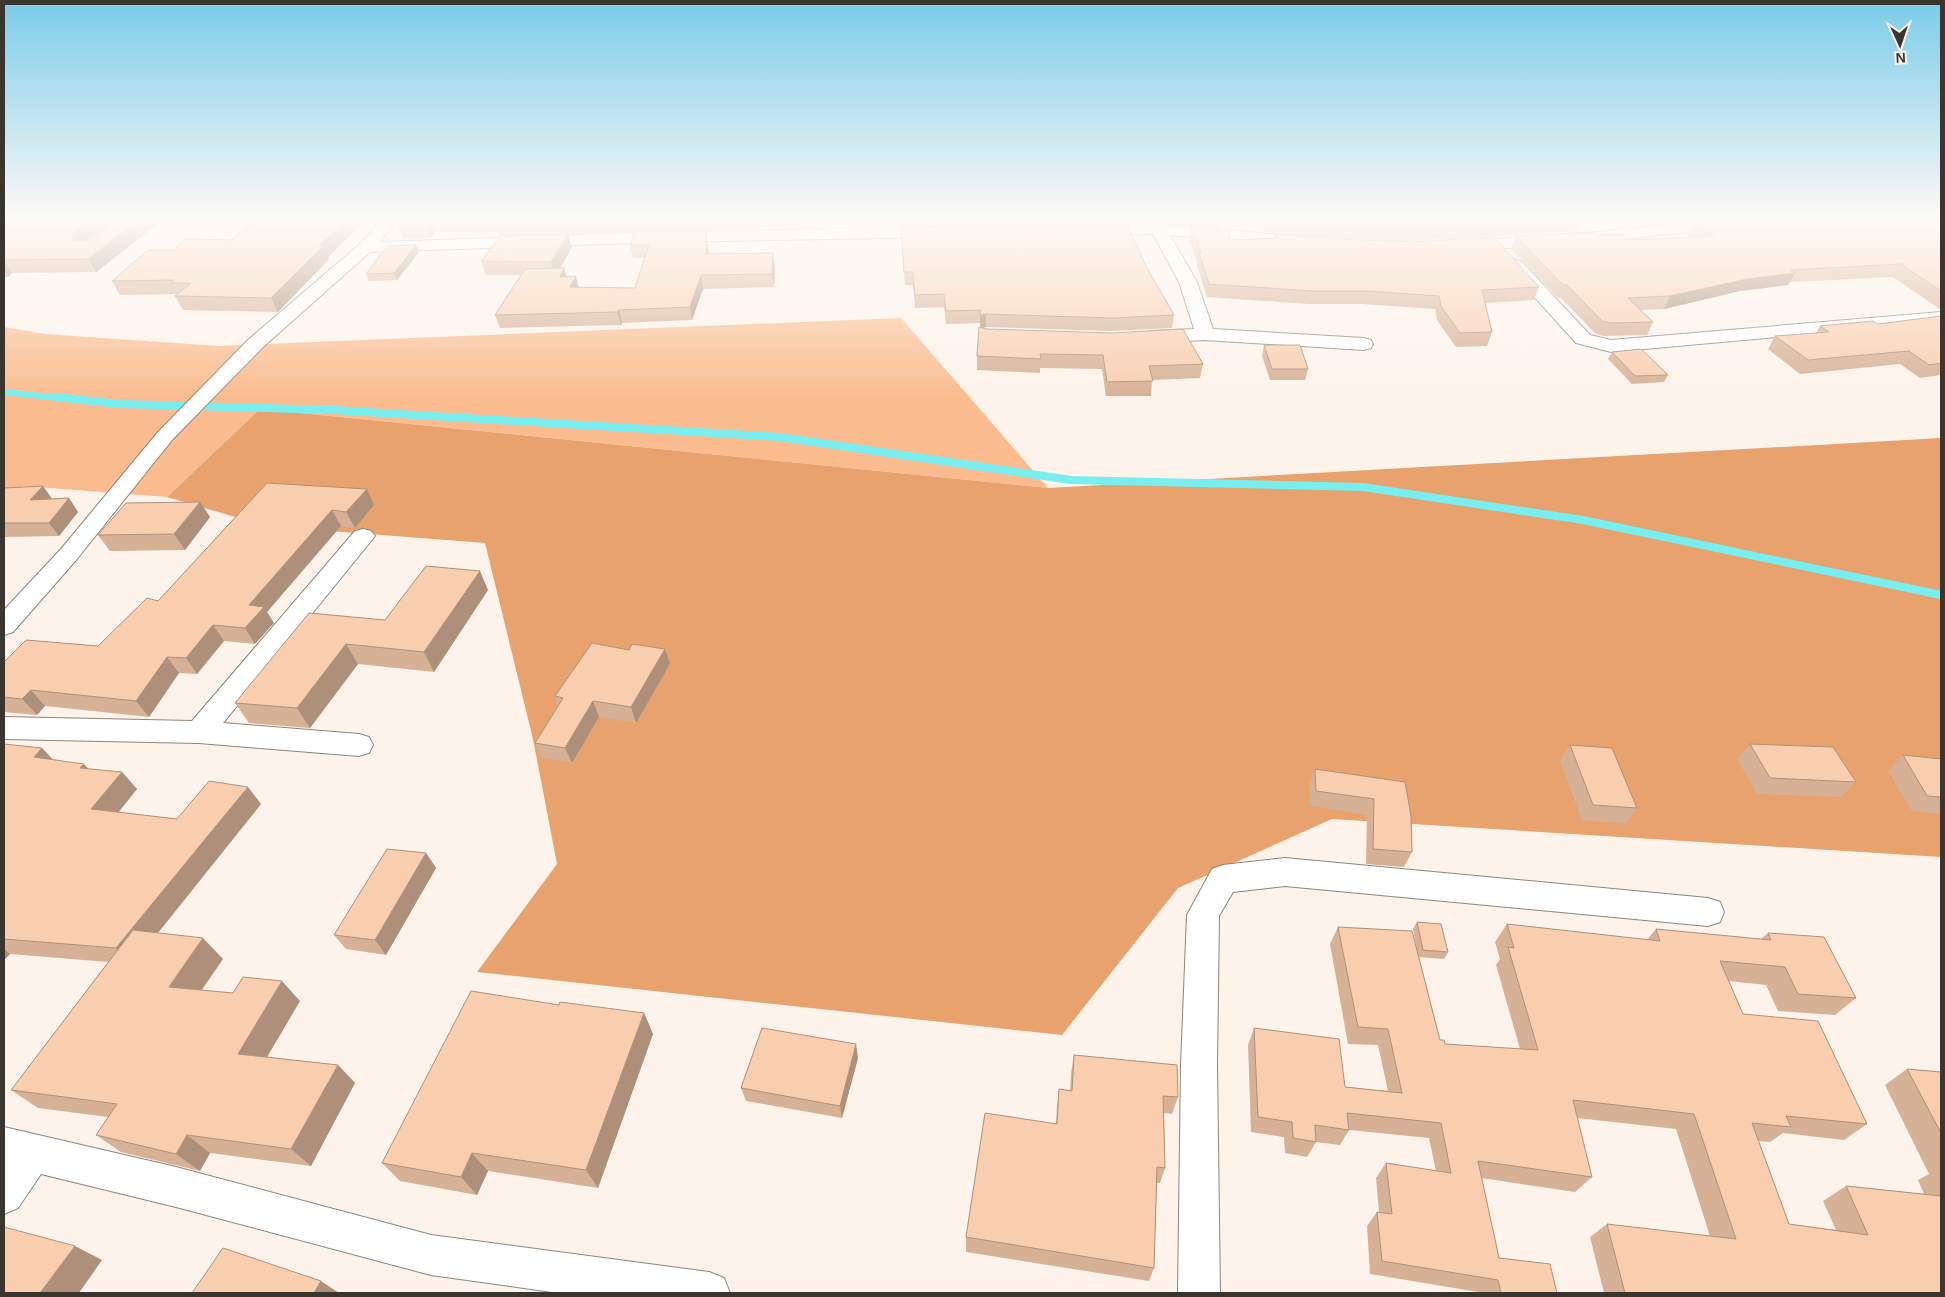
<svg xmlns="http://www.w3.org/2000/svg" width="1945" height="1297" font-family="Helvetica,sans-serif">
<rect width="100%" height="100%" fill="#fdf3eb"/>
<path fill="#fabc8f" d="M901 318 1048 488 260 409 167 497 23 486 4 500V327L45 334 218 346Z"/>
<path fill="#e7a26e" d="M260 409 1048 488 1941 438V857L1332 819 1178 888 1062 1035 477 972 557 864 533 739 485 543 266 526 167 497Z"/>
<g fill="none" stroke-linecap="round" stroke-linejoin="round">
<path stroke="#79eeee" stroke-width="6" d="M4 392 68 399"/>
<path stroke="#79eeee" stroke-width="8" d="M56 397 120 404 334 410 780 437 1071 480 1363 487 1583 520 1941 595"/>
<defs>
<path id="street" d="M383 218H399L379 242 663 232 937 227 943 229 945 232 943 235 937 237 663 242 370 252 262 348 172 440 77 559 13 632 4 635V610L61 549 158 432 248 340 360 244Z
M1144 218H1160L1164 225 1307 237 1313 239 1315 242 1313 245 1307 247 1170 235 1197 282 1213 329 1364 338 1371 340 1373 344 1371 348 1364 350 1205 340 1150 343 1143 341 1141 337 1143 333 1150 331 1194 329 1179 282 1153 234 1094 235 1088 233 1086 230 1088 227 1094 225 1148 224Z
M1725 218H1774L1772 221 1766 223 1598 242 1465 251 1459 249 1457 246 1459 243 1465 241 1598 232Z
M1515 260 1521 261 1590 335 1611 340 1941 312V322L1611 352 1576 343 1509 269 1507 265 1509 261Z
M363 529 371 531 375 536 371 541 223 723 359 734 369 737 373 745 369 753 359 756 199 743 4 739V717L192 721 355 531Z
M1285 858 1708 898 1720 902 1724 912 1720 922 1708 926 1285 886 1233 892 1219 916 1217 1065 1220 1293H1178L1181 1065 1187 915 1212 869 1223 865Z
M4 1127 176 1167 431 1235 709 1272 724 1278 730 1293H559L431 1275 176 1207 41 1174 18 1208 4 1214Z"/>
</defs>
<use href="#street" stroke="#938378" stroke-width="2"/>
<use href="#street" fill="#fff" fill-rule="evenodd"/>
</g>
<path fill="#d6b196" d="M4 218H120L86 241H89L120 218H165L96 272 12 273 8 277H4Z
M257 218H368L328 257 329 259 278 312 183 310 175 296 177 295V294L120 295 112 281 174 250 232 240Z
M408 218H800L799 227 498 236 497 232H435L430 238 403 239 399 229Z
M900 218H1120L1119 223 901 226Z
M1163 218H1220L1218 228 1165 223Z
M1258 218H1579L1581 219 1576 231 1411 241 1333 238 1265 232Z
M1661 218H1709L1668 222Z
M1941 218V310L1893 277 1790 282 1788 285 1740 291 1664 309 1641 310 1653 322 1647 335 1604 336 1596 334 1561 298H1558L1511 249 1516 236 1598 235 1627 240 1690 237 1686 234 1692 222Z
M1191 226 1231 240 1274 238 1275 234 1539 287 1534 300 1485 303 1492 332 1487 346 1456 347 1437 320 1435 309 1362 304H1309L1207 297 1197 266V261L1189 239Z
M901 228 1146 266 1174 315 1172 328 1111 331 986 327 983 328 1203 364 1200 378 1152 380 1151 396H1106L1102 369 1040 368V373L977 370V356L980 323 946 324 944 307 915 308 913 285H905Z
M568 234 572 247 560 269 566 276 579 287 635 288 645 258H633L630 245 708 243 709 254 773 253 775 267 774 287 703 289 692 320 622 323 621 325 500 328 495 315 521 275H486L481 261Z
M419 252 397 280 369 281 366 274Z
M1941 316V375L1920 378 1900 364 1800 374 1768 349 1775 336 1816 333 1820 326 1878 324Z
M1264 345 1308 369 1305 380H1270L1262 356Z
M1612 352 1668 375 1664 382 1632 384 1608 359Z
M267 483 374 505 355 528 341 526 267 612 274 623 255 644 224 641 197 674 179 673 149 717 45 706 37 715 4 712V662L98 646 158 601Z
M4 488 52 499 78 512 59 536 4 537Z
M200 502 210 517 185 550 110 551 98 535Z
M488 590 434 672 358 664 310 728 249 723 235 703 385 620Z
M665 649 670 664 636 723 599 717 572 763 542 758 535 743 558 706 555 696Z
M4 744 42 748 53 760 89 769 122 772 137 789 119 812 177 819 261 804 158 933 223 959 202 990 300 1001 267 1057 338 1065 355 1083 311 1166 210 1153 200 1171 121 1152 96 1135 108 1117 38 1108 11 1090 108 962 10 954 4 960Z
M1750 744 1856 782 1841 797 1757 794 1737 759Z
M1570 745 1637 808 1626 824 1582 820 1560 761Z
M1903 755 1941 759V814L1912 811 1888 771Z
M1315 769 1405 782 1412 852 1404 867 1366 864 1367 815 1310 806 1309 784Z
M426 853 436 868 386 955 346 949 334 935Z
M1417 922 1448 952 1444 959 1419 957 1440 1040 1445 1044 1520 1049 1496 965 1500 959 1495 942 1507 924 1647 940 1656 929 1761 939 1768 933 1856 998 1835 1015 1778 1011 1766 985 1729 981 1743 1014 1867 1124 1844 1140 1783 1133 1770 1142 1758 1141 1789 1224 1836 1230 1823 1201 1846 1186 1924 1194 1918 1180 1929 1174 1885 1085 1907 1069 1941 1072V1293H1604L1590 1237 1607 1224 1710 1236 1676 1129 1577 1118 1592 1177 1575 1192 1481 1178 1499 1258 1557 1293H1484L1370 1274 1367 1226 1377 1212H1379L1376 1178 1386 1163 1436 1171 1429 1138 1349 1130 1340 1145 1316 1142 1307 1157 1285 1153 1284 1137 1251 1132 1248 1045 1254 1028 1345 1087 1388 1091 1378 1045 1348 1044 1330 944 1338 927 1416 946 1413 929Z
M559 1005 644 1013 653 1034 598 1188 488 1171 477 1195 400 1181 382 1163Z
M1074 1055 1178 1097 1172 1114 1164 1113 1165 1168 1160 1183H1157L1154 1268 1149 1281 966 1252V1237L1056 1124 1057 1106 1059 1089 1070 1091 1071 1073Z
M858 1058 842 1118 746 1101 741 1088Z"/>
<path fill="#ae907a" d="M94 218H120L83 243 74 241 72 235 75 230Z
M141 218H165L96 272 88 259Z
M349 218H368L328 257 329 259 278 312 271 298 319 246Z
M798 218H800L799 227Z
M1670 218H1709L1668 222Z
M431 222 435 232 430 238 426 228Z
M706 230 708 243 709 267 706 254Z
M568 234 572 247 555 276 551 262Z
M416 245 419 252 397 280 394 273Z
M773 253 775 267 774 287 772 274Z
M4 260 12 273 8 277 4 271Z
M564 268 568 282 560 277Z
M1795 273 1788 285 1740 291 1664 309 1670 296 1747 279Z
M701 275 703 289 692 320 690 307Z
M576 276 579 289 570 287Z
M619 310 622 323 621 325 617 312Z
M986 314V327L980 329V315Z
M43 486 53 500H30Z
M367 489 374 505 355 528 346 512Z
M69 498 78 512 59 536 49 523Z
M200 502 210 517 185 550 174 534Z
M332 510 341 526 267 612 274 623 255 644 245 628 249 605Z
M480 571 488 590 434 672 424 652Z
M213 625 224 641 197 674 186 658Z
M346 644 358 664 310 728 297 708Z
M665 649 670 664 636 723 631 707Z
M167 657 179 673 149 717 136 701Z
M31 690 45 706 37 715 22 699Z
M593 701 599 717 572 763 565 748Z
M42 748 58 765 34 757Z
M84 764 100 781 80 768Z
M122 772 137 789 107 826 91 809Z
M248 787 261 804 133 964 116 948Z
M426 853 436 868 386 955 375 940Z
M203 938 223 959 190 1006 169 987Z
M4 949 10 954 4 960Z
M282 981 300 1001 258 1072 238 1054Z
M644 1013 653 1034 598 1188 586 1170Z
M856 1044 858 1058 842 1118 840 1106Z
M338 1065 355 1083 311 1166 291 1149Z
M187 1135 210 1153 200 1171 176 1154Z
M472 1153 488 1171 477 1195 461 1177Z
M75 1246 102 1260 79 1293H40Z
M321 1281 339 1293H314Z"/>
<path fill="#f9ceaf" stroke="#ae907a" d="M4 218H94L75 230 72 235 74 241H89L120 218H141L88 259 4 260Z
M257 218H349L319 246H323L271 298 175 296 191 283H171L174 280 112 281 148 250H174L186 239 232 240Z
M408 218H774L495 225 497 222H431L426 228 399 229Z
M1267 218H1579L1581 219 1415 229 1336 226 1268 220Z
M1727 218H1941V291L1901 264 1790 270 1795 273 1747 279 1670 296 1628 298 1653 322 1610 323 1602 321 1567 285H1563L1516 236 1595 232 1598 235 1621 234 1627 240 1714 236 1692 222Z
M1127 224 1146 266 1174 315 1112 318 986 314 980 315 981 310 946 311 944 294 915 295 913 272H904L901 228Z
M1191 226 1227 229 1231 240 1278 238 1275 234 1336 239 1415 242 1494 237 1539 287 1482 290 1492 332 1460 333 1441 306 1439 296 1366 291H1312L1209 284 1199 253H1201Z
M706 230V254L773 253 772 274 701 275 690 307 619 310 617 312 495 315 525 269 564 268 560 277 576 276 570 287 635 288 649 245H630L635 232Z
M568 234 551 262 481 261 501 236Z
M416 245 394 273 366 274 383 251 389 246Z
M1941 316V363L1929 365 1909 351 1808 360 1775 336 1829 332 1820 326 1873 321 1878 324Z
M979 327 986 329 1112 333 1183 329 1203 364 1149 366 1153 381 1107 382 1103 355 1040 354 1041 359 977 356Z
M1264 345H1300L1308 369H1272Z
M1641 349 1668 375 1635 376 1612 352Z
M267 483 367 489 346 512 332 510 249 605 264 607 245 628 213 625 186 658 167 657 136 701 31 690 22 699 4 697V662L26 640 98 646 147 598 158 601Z
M43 486 30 500 69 498 49 523H4V488Z
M200 502 174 534 98 535 126 503Z
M426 566 480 571 424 652 346 644 297 708 235 703 309 613 385 620Z
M592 643 629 650 632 644 665 649 631 707 593 701 565 748 535 743 563 698 555 696Z
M4 744 42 748 34 757 84 764 80 768 122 772 91 809 177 819 209 781 248 787 116 948 4 939Z
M1750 744 1833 747 1856 782 1770 778Z
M1570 745 1612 748 1637 808 1593 805Z
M1903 755 1941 759V797L1927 796Z
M1315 769 1405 782 1411 816 1412 852 1373 849 1374 799 1316 791Z
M387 849 426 853 375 940 334 935Z
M1417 922 1441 924 1448 952 1423 950Z
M1507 924 1660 941 1656 929 1771 940 1768 933 1824 937 1856 998 1798 994 1785 967 1720 961 1743 1014 1818 1021 1867 1124 1786 1116 1791 1127 1752 1123 1789 1224 1868 1235 1846 1186 1941 1196V1293H1625L1607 1224 1736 1239 1694 1114 1573 1100 1592 1177 1478 1161 1499 1258 1550 1264 1557 1293H1501L1498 1280 1382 1261 1377 1212 1392 1214 1386 1163 1451 1173 1441 1123 1347 1113 1349 1130 1315 1125 1316 1142 1293 1138 1292 1122 1258 1117 1254 1028 1339 1039 1345 1087 1402 1093 1388 1029 1358 1027 1338 927 1412 931 1440 1040H1444L1445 1044 1538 1050 1508 947 1514 948Z
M133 930 203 938 169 987 233 993 243 977 282 981 238 1054 338 1065 291 1149 187 1135 176 1154 96 1135 117 1104 11 1090Z
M471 991 559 1005 560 1002 644 1013 586 1170 472 1153 461 1177 382 1163Z
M762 1028 856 1044 840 1106 741 1088Z
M1074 1055 1177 1065 1178 1097 1163 1096 1165 1168 1157 1167 1154 1268 966 1237 985 1113 1057 1124 1059 1089 1072 1091Z
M1907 1069 1941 1072V1133Z
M4 1227 75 1246 40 1293H4Z
M223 1248 321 1281 314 1293H192Z"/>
<linearGradient id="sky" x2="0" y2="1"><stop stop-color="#7bcbea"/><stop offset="0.55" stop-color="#fefaf6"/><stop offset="1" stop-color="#fefaf6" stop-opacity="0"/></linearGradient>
<rect width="1945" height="399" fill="url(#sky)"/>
<rect width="1945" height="1297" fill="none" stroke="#3b3530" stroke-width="10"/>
<g transform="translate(1900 45) rotate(177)" stroke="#fdf3eb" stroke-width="4" paint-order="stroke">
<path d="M0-4L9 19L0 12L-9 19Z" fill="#3b3530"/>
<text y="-8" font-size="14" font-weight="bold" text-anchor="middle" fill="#3b3530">N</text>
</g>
</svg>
